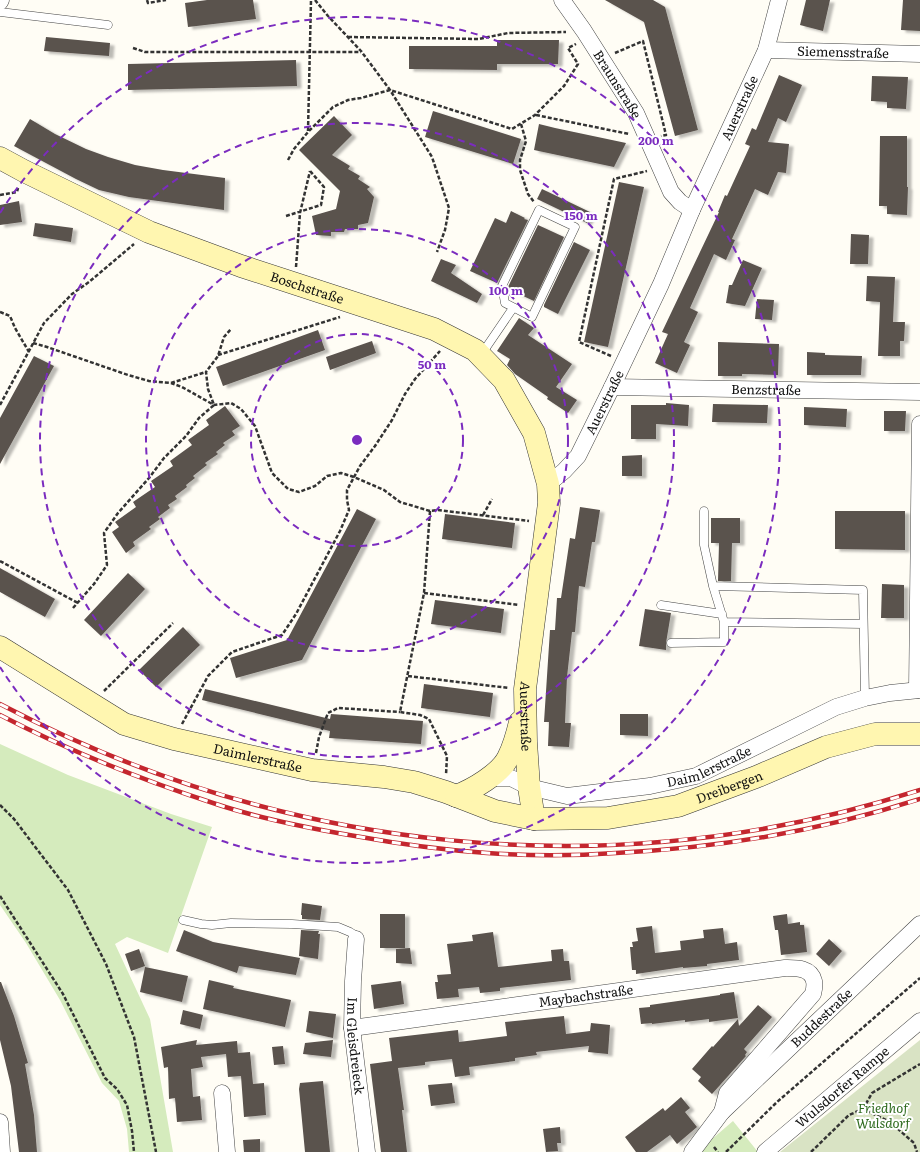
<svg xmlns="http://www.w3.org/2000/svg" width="920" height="1152" font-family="Literata,serif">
<defs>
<filter id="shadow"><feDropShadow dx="4.5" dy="2.5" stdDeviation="1" flood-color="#0004"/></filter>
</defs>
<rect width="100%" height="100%" fill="#fffdf5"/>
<path fill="#d5ebbd" d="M0 744 68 775 171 814 212 827 168 953 127 937 115 944 150 1019 173 1152H129L127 1129 119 1101 102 1083 60 1000 26 943 0 905Z
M733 1121 758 1152H697Z"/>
<path fill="#d9e3c4" d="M920 1040V1152H780Z"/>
<path fill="#5a524d" filter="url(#shadow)" d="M207 0H253L256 19 188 27 185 3Z
M605 0H653L665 7 698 130 675 136 644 22Z
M806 0H830L823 31 800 25Z
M903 0H920V31L901 30Z
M46 37 110 43 109 56 44 51Z
M497 40H559L558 64H497V70L409 69V46H497Z
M296 60 297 86 128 90V64Z
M779 75 802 85 786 122 778 118 768 142 789 144 786 173 778 172 768 195 755 189 732 239 735 240 726 260 714 254 690 308 698 312 684 342 690 345 677 373 655 363 668 334 662 332 719 212H718L725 195 727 196 750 146 745 144 752 128 756 130Z
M872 76 908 77 906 109 887 108V102L871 101Z
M433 111 521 139 513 164 425 137Z
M334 116 352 135 332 155 350 166 348 169 360 176 358 179 370 187 367 189 374 197 368 223 358 225V229H345L344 232H331V236L316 235 312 216 336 209 340 191 299 150Z
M30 119 55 134 86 149 108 157 135 165 163 170 225 178 224 210 129 197 99 190 76 179 14 146Z
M539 124 555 128 626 143 614 167 534 150Z
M880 136H907V187H908L907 215 887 214V206H879Z
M619 182 644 187 608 347 584 342Z
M542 189 592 213 587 223 537 199Z
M19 201 22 222 0 225V205Z
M511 211 525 218 524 219 528 220 497 283 470 271 495 218 506 223Z
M35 223 73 228 71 242 33 236Z
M538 225 564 237 534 301 508 289V287Z
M851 234 869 235 868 264H850Z
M574 242 590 250 558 314 544 307V305Z
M441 259 456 265 451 273 482 294 477 303 431 281Z
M743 260 762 268 745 306 726 303 729 285H732Z
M867 276 895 277 893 322H905L904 341H900V356H878L880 302 866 301Z
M757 299 774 300 772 320 755 319Z
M519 318 534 328 528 335 572 364 556 387 577 400 568 413 547 399 548 397 515 374 507 365 510 359 497 351Z
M318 330 325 350 223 386 216 367Z
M372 341 376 353 330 370 326 357Z
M718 342 779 344 778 375 742 374V376H718Z
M807 352 825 353V355L862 356 861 375H807Z
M34 356 54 366 0 464V418Z
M666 403 689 405 688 426 656 424V439H631V405H666Z
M713 404 768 405 767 423 712 422Z
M225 406 240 426 232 431 235 435 223 443 225 445 216 452 218 454 205 463 207 465 193 476 195 478 186 485 187 487 175 496 177 499 168 505 170 508 158 517 160 519 149 527 151 529 133 542 135 546 126 553 112 532 119 527 115 522 136 507 133 502 155 487 151 481 173 466 170 461 192 445 188 440 209 425 206 420Z
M804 407 847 409 846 427 804 425Z
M884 411H906L905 431H884Z
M642 455V476H622V456Z
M580 507 600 510 595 542H592L585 587 579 586 575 632H572L567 677 565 723H571L569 747 548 746 549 722H544L550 630H555L557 598H561L570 538 575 539Z
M357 509 376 519 302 660 236 678 230 658 287 640Z
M835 511H905V550L835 549Z
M445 514 515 523 512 548 442 539Z
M711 518H740V543H732L731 581H718L719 543H711Z
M0 568 55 599 45 617 0 592Z
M128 573 145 589 101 636 84 620Z
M882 584 904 585V618H881Z
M435 600 504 609 501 633 431 624Z
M645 609 671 613 666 643V650L639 646Z
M183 627 200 645 156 687 139 670Z
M424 684 493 693 490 717 421 708Z
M205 689 330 719 331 714 423 721 421 744 329 738 330 731 202 700Z
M620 714H648V736L620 735Z
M302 903 322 906 320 920 302 919V915H301Z
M380 914H405V948H380Z
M787 914 788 924 800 922V925H804L807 952 781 955 778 930H775L773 916Z
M652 926 655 953 681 950 680 941 704 938 703 930 723 928 725 944 737 942 739 960 707 964V966L683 968V967L636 974V970H632L630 947H633L632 942 638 941 636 928Z
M184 930 213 942 300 958 296 975 239 966 237 973 176 951Z
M301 930 319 931 318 934H320L318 959 299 956Z
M493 932 498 967 552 961 551 950 563 949 564 961H569L571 980 500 988V991L480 993 479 987 458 989 459 997 437 999 435 982H438L437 975 451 974 447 944 473 941 472 935Z
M829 939 842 951 829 966 816 954Z
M410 948 412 964 396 963V949Z
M139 949 145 966 131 971 125 954Z
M145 967 188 976 182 1002 140 992Z
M209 980 234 986 233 988 291 1000 285 1027 203 1009Z
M401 981 404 1004 374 1009 371 985Z
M0 982H1L14 1016 28 1063 25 1064 34 1115 37 1152H19L11 1086 0 1040Z
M734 992 738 1018 709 1022V1019L685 1022V1020L652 1024V1023L641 1024 639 1008 650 1007V1005L720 995V994Z
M758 1005 772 1017 744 1049 747 1052 745 1055 746 1056 712 1094 698 1081 701 1077 692 1069 712 1046 713 1047 738 1019 739 1026Z
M183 1010 203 1015 200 1029 180 1024Z
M309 1011 336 1014 333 1038 306 1032Z
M564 1016 566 1034 590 1031 591 1023 610 1025 608 1054 588 1052 589 1046 536 1052 537 1055 515 1058V1061L469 1067 470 1075 455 1077 452 1059 425 1062V1065L398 1068 404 1110H402L407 1152H381L370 1064 392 1061 389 1038 458 1030 459 1042 507 1036 505 1022Z
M197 1040 196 1045 237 1041 238 1053 250 1052 253 1084 264 1083 266 1115 244 1117 241 1076 228 1077 226 1054 201 1057 203 1067 191 1069 193 1097 200 1096 202 1120 177 1122 175 1098 169 1099 168 1067 164 1068 161 1047Z
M333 1040 331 1057 303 1054 305 1043Z
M283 1046 285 1064 274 1065 272 1047Z
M323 1081 330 1152H305L299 1089 300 1083Z
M452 1083 455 1103 431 1106 428 1085Z
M681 1097 690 1108 685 1112 697 1127 677 1144 670 1135 647 1152H636L625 1137 663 1108 665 1111Z
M560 1127 561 1143H557L558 1151 546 1152 543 1129Z
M260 1139V1152H244L243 1140Z"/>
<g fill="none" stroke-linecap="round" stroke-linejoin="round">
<defs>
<path id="lane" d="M0 12 108 25
M539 210 575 227 532 317 505 303 502 286Z
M481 355 513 308
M704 511V545L713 586 724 622 863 624
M713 586 863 590 865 698
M661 605 722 614
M671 643 724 642V622
M183 920 201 924 212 925 231 923 292 924 338 927 350 932 355 935 356 939"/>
<g id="street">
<path id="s1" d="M562 0 584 31 636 113 671 192 680 202 692 210"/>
<path d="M0 2 1 0"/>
<path id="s2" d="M766 50 920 54"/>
<path id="s3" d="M612 387 920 392"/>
<path id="s4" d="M548 484 564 471 578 456 612 387 661 284 692 210 766 50 779 0"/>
<path d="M917 690 920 424"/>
<path id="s5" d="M490 778H511L529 787 567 796 650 786 696 776 836 707 865 698 890 693 920 690"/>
<path id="s6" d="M356 939 353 981 352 1028 367 1152"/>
<path id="s7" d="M352 1028 785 968C795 968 811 967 814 981 815 985 814 990 813 994L727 1093 722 1112"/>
<path d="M222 1093 227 1152"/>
<path d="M0 1122 2 1152"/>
<path id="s8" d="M692 1152 722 1112 920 924"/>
<path id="s9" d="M765 1152 920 1021"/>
</g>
<g id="secondary">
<path id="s10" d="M0 158 24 171 149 232 241 266 434 329 475 350 504 380 534 433 548 484 549 503 525 689 526 742 529 787 534 819"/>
<path id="s11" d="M0 647 124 724 174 739 312 770 384 777 414 782 446 792 495 811 534 819 608 818 678 806 756 777 826 747 875 734H920"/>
<path d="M456 796C472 790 500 774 508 758 514 746 517 735 520 722"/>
</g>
</defs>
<use href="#lane" stroke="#444" stroke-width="9"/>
<use href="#street" stroke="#444" stroke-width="17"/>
<use href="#secondary" stroke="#333" stroke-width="23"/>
<path stroke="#333" stroke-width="2.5" stroke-dasharray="4 2" stroke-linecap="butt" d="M147 0 148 3 166 0
M315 0 328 16 361 51 390 90 432 157 449 208 445 230 437 252
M348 37 479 39 508 33 566 32
M133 48 145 52H361
M615 53 643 41 666 135 661 136
M536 115 629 134
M521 124 526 141 520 160V170L528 194 534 202
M308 131 311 0
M288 160 294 149 308 132 333 107 348 100 361 98 390 90 512 129 535 115 564 86 578 64 568 48 576 44
M0 195 17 192 18 188
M286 216 321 205 324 187 310 171
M296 267 300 213 310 171
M0 312 10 316 15 328 29 352
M33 343 47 347 128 375 149 381 171 383 182 387 214 405 231 403 241 409 255 426 272 473 288 489 299 492 315 486 327 476 341 473 354 477 384 490 400 502 430 511 438 510 529 521
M218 355 340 317
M611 356 579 342 614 179 647 171
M171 383 206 372
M0 405 44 323 72 294 89 282 134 244
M430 511 424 593 400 712 420 715 429 719 447 756 446 775
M483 515 492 499
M0 561 78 603
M424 593 519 605
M73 608 94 584 107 565 104 533 118 513 149 478 164 458 186 436 199 418 214 405 208 389 206 372 218 356 224 337 231 329
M408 676 509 688
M104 691 173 623
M182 724 208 676 232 652 282 635 296 614 340 531 349 510 347 500V490L360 466 375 446 392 420 405 394 415 379 440 351
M316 753 319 737 328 713 338 708 400 712
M0 805 14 819 68 890 106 964 134 1037 156 1152
M0 896 63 994 105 1078 117 1089 127 1105 132 1131 134 1152
M863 1109 872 1093 920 1064
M714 1147 718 1152
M726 1152 777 1102 920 978
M811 1152 849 1115 863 1109 890 1122 914 1143 917 1152"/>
<use href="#lane" stroke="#fff" stroke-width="8"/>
<use href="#street" stroke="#fff" stroke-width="16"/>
<use href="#secondary" stroke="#fff6b0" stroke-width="22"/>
<defs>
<path id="rail" d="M0 704C285 854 613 889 920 790
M0 715C69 751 142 780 216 804 261 819 308 828 355 836 399 844 443 850 487 853 530 856 573 856 616 853 719 848 821 831 920 799"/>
</defs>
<use href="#rail" stroke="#c4262e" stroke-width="4.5"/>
<use href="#rail" stroke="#fff" stroke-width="3" stroke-dasharray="9" stroke-linecap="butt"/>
</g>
<g fill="none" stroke="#7b2cbf" stroke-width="2" stroke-dasharray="7 5">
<circle cx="357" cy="440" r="106"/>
<circle cx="357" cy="440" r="211"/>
<circle cx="357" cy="440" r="317"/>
<path d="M0 213A423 423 0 1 1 0 667"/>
</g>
<g text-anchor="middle" stroke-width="4" stroke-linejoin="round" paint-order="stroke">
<g font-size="13" fill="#111" stroke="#fff">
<text dy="5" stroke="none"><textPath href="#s2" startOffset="77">Siemensstraße</textPath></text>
<text dy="5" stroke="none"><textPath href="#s1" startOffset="101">Braunstraße</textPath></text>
<text dy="5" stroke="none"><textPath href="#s4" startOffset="425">Auerstraße</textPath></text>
<text dy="5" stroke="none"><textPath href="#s10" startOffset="334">Boschstraße</textPath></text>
<text dy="5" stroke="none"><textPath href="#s3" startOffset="154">Benzstraße</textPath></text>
<text dy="5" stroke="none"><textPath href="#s4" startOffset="101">Auerstraße</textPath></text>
<text dy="5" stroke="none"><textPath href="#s10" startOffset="903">Auerstraße</textPath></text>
<text dy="5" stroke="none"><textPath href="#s11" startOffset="284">Daimlerstraße</textPath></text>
<text dy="5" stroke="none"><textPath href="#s5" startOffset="226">Daimlerstraße</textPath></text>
<text dy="5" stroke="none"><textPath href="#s11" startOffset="768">Dreibergen</textPath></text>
<text dy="5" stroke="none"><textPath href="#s7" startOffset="236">Maybachstraße</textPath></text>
<text dy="5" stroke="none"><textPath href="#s8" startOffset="187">Buddestraße</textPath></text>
<text dy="5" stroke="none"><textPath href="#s6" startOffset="107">Im Gleisdreieck</textPath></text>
<text dy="5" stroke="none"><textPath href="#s9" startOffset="101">Wulsdorfer Rampe</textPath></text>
</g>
<g font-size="13" font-style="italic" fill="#2f6b1f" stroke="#fff">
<text x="883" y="1113">Friedhof<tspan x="883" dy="15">Wulsdorf</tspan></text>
</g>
</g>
<circle cx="357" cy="440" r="6" fill="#7b2cbf" stroke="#fff" stroke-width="2"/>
<g font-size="12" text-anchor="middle" font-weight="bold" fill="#7b2cbf" stroke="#fff" stroke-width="4" stroke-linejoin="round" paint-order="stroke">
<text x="656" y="145">200 m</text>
<text x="581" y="220">150 m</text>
<text x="506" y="295">100 m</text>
<text x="432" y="369">50 m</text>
</g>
</svg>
